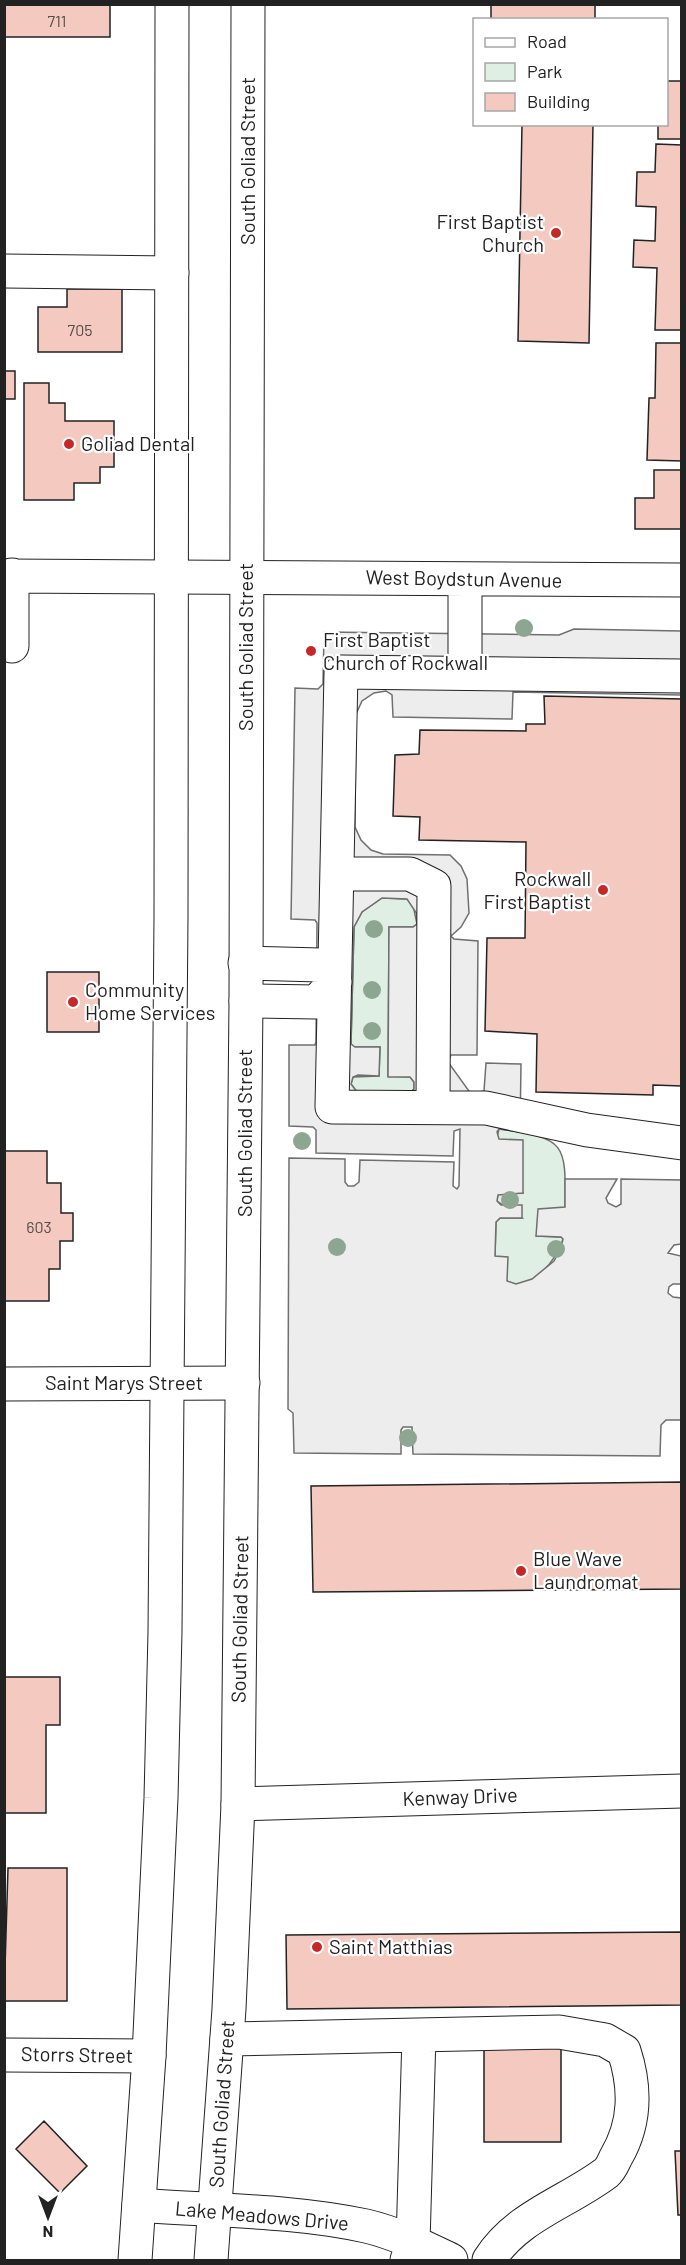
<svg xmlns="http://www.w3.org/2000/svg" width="686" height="2265" font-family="Barlow,sans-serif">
<rect width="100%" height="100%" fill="#fff"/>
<path fill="#e0efe3" stroke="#6f6f6f" stroke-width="1.5" d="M382 898 407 899 413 905 417 924 413 927H389L388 1076 410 1077 414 1082V1089L411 1092H357L351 1084 353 1077 379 1076 380 1047H354L351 1044 354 927 362 912Z
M499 1129C566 1138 566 1143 565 1207L537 1236 561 1237 563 1238C560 1257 528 1296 507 1281L495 1257 496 1222 500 1218H522L497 1201 498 1194 523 1193 497 1137Z"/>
<path fill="#ededed" stroke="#6f6f6f" stroke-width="1.5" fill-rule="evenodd" d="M574 629 681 631V695L513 692 512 719 393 717 392 695 386 691 374 693 362 701 356 714 355 827 361 840 371 850 383 854 450 855 461 866 467 879 469 913 461 927 451 936 454 939 478 941 477 1055H451L448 1062 471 1094 484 1091 486 1063 521 1064 520 1132 499 1129 497 1132 499 1139 523 1140V1193L498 1195 497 1201 501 1205H522V1218H500L496 1222 495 1256 508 1257 507 1281 516 1284 532 1279 554 1261 561 1248 563 1239 561 1237 536 1236 538 1209 565 1207V1179H617L606 1198 608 1203 616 1207 621 1204V1179L681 1180V1244L674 1245 668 1253 681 1256V1284H673L669 1287 668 1293 673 1297 681 1298V1420H666L661 1425 660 1456 413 1454 412 1427H403L401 1430V1454L294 1453 293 1413 288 1409 289 1158 345 1159V1182L348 1186H354L359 1182 360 1160 454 1162 453 1186 457 1189 459 1186 460 1129 454 1131 453 1156 316 1153V1130L313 1127 289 1126V1045H315L316 1042 317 923 315 920 291 919 295 688 318 689 323 684 324 632 559 635ZM382 898 407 899 417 914V924L413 927H389L388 1077H410L414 1082V1089L410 1092H357L351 1084 353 1077 358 1075 379 1076 380 1047H355L351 1044 354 927 362 912Z"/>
<path fill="#f3c9c0" stroke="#222" stroke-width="1.5" d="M4 4H110V37H4Z
M491 4H595V20H491Z
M666 81H682V139H658V124H666Z
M522 124H593L589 343 518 341Z
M656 144 682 145V330H655L657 268 633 267 634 240 655 241 656 207 636 206 637 172H655Z
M67 289H122V352H38V307H67Z
M656 343H682V461L647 460 649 398H655Z
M4 371H15V399H4Z
M24 383H49V403H65V421H114V467H100V483H74V500H24Z
M654 470H682V529H635V498H654Z
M544 696 682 699V1086L653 1085V1095L536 1092 537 1034 485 1031 487 938H525L526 842 419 840 420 817 393 816 395 755 419 754 420 730 526 731V724H545Z
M47 972H99V1032H47Z
M4 1151H47V1183H61V1213H73V1241H60V1269H49V1301H4Z
M682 1482V1589L313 1592 311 1486Z
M4 1677H60V1725H46V1813H4Z
M8 1868H67V2001H4Z
M682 1932V2005L287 2009 286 1935Z
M484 2045H561V2142H484Z
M44 2121 87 2166 60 2193 16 2149Z
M675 2151H682V2215H678Z"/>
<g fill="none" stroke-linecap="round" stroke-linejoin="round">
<defs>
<path id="minor" d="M4 271 172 273
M4 576 682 580
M465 579V673
M12 646V575
M682 676 341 672 332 1107 486 1108 587 1130 682 1143
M337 874H410L434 886 433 1107
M245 963 320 965 335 982 316 1002 246 1001
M4 1384 243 1383
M238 1804 682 1791
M227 2039 559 2032 605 2040 624 2051C636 2088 636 2123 616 2157 613 2163 611 2169 606 2173 566 2203 517 2216 489 2260
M4 2055 149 2056
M139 2205C214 2211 292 2210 366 2226 396 2233 424 2247 451 2260
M407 2260 413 2243 419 2035"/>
<path id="major" d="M135 2260 149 2056 161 1798 165 1632 171 916 172 4
M211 2260 229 2009 238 1804 246 1001 248 4"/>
</defs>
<use href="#minor" stroke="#222" stroke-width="35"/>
<use href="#major" stroke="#222" stroke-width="35"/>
<use href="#minor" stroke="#fff" stroke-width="33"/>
<use href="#major" stroke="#fff" stroke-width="33"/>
</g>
<g fill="#8da692">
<circle cx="524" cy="628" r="9"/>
<circle cx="374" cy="929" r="9"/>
<circle cx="372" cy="990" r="9"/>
<circle cx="372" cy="1031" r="9"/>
<circle cx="302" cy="1141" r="9"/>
<circle cx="510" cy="1200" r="9"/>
<circle cx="337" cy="1247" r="9"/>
<circle cx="556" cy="1249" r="9"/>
<circle cx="408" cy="1438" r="9"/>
</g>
<g fill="#c62828" stroke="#fff" stroke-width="2">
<circle cx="556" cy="233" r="6"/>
<circle cx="69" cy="444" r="6"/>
<circle cx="311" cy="651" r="6"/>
<circle cx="603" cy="890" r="6"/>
<circle cx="73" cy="1002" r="6"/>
<circle cx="521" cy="1571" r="6"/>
<circle cx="317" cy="1947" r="6"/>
</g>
<g text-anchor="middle" stroke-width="4.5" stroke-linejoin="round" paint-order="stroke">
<g font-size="16" fill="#564c4a">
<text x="57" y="27">711</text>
<text x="80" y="336">705</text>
<text x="39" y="1233">603</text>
</g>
<g font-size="20" fill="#222" stroke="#fff">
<text transform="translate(248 161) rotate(-90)" y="7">South Goliad Street</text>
<text transform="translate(464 579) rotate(1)" y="7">West Boydstun Avenue</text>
<text transform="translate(246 647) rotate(-90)" y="7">South Goliad Street</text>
<text transform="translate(245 1133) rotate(-90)" y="7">South Goliad Street</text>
<text x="124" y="1390">Saint Marys Street</text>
<text transform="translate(240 1619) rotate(-89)" y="7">South Goliad Street</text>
<text transform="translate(460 1797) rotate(-2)" y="7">Kenway Drive</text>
<text transform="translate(77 2055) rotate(1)" y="7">Storrs Street</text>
<text transform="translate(222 2104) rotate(-86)" y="7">South Goliad Street</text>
<text transform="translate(262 2216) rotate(5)" y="7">Lake Meadows Drive</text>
</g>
<g font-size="20" fill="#222" stroke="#fff" text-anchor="start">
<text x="544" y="229" text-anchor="end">First Baptist<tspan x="544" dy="23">Church</tspan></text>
<text x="81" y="451">Goliad Dental</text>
<text x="323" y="647">First Baptist<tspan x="323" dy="23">Church of Rockwall</tspan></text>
<text x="591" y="886" text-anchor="end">Rockwall<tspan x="591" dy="23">First Baptist</tspan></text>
<text x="85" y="997">Community<tspan x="85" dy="23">Home Services</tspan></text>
<text x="533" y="1566">Blue Wave<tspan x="533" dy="23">Laundromat</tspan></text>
<text x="329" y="1954">Saint Matthias</text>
</g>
</g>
<rect width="686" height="2265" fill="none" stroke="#222222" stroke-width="12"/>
<rect x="473" y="18" width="195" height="108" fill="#ffffff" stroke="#a7a7a7" stroke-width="1.5"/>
<rect x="485" y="38" width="30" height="9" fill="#ffffff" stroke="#a7a7a7" stroke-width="1.5"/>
<text x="527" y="48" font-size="18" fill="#222222">Road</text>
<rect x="485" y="63" width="30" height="18" fill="#e0efe3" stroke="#a7a7a7" stroke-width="1.5"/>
<text x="527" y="78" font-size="18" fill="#222222">Park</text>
<rect x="485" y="93" width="30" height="18" fill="#f3c9c0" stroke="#a7a7a7" stroke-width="1.5"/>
<text x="527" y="108" font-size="18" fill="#222222">Building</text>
<g transform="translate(48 2217) rotate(180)" stroke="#ffffff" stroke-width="4.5" paint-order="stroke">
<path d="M0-4.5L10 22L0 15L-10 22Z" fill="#222222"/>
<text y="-9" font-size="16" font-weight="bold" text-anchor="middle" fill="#222222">N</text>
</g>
</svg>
